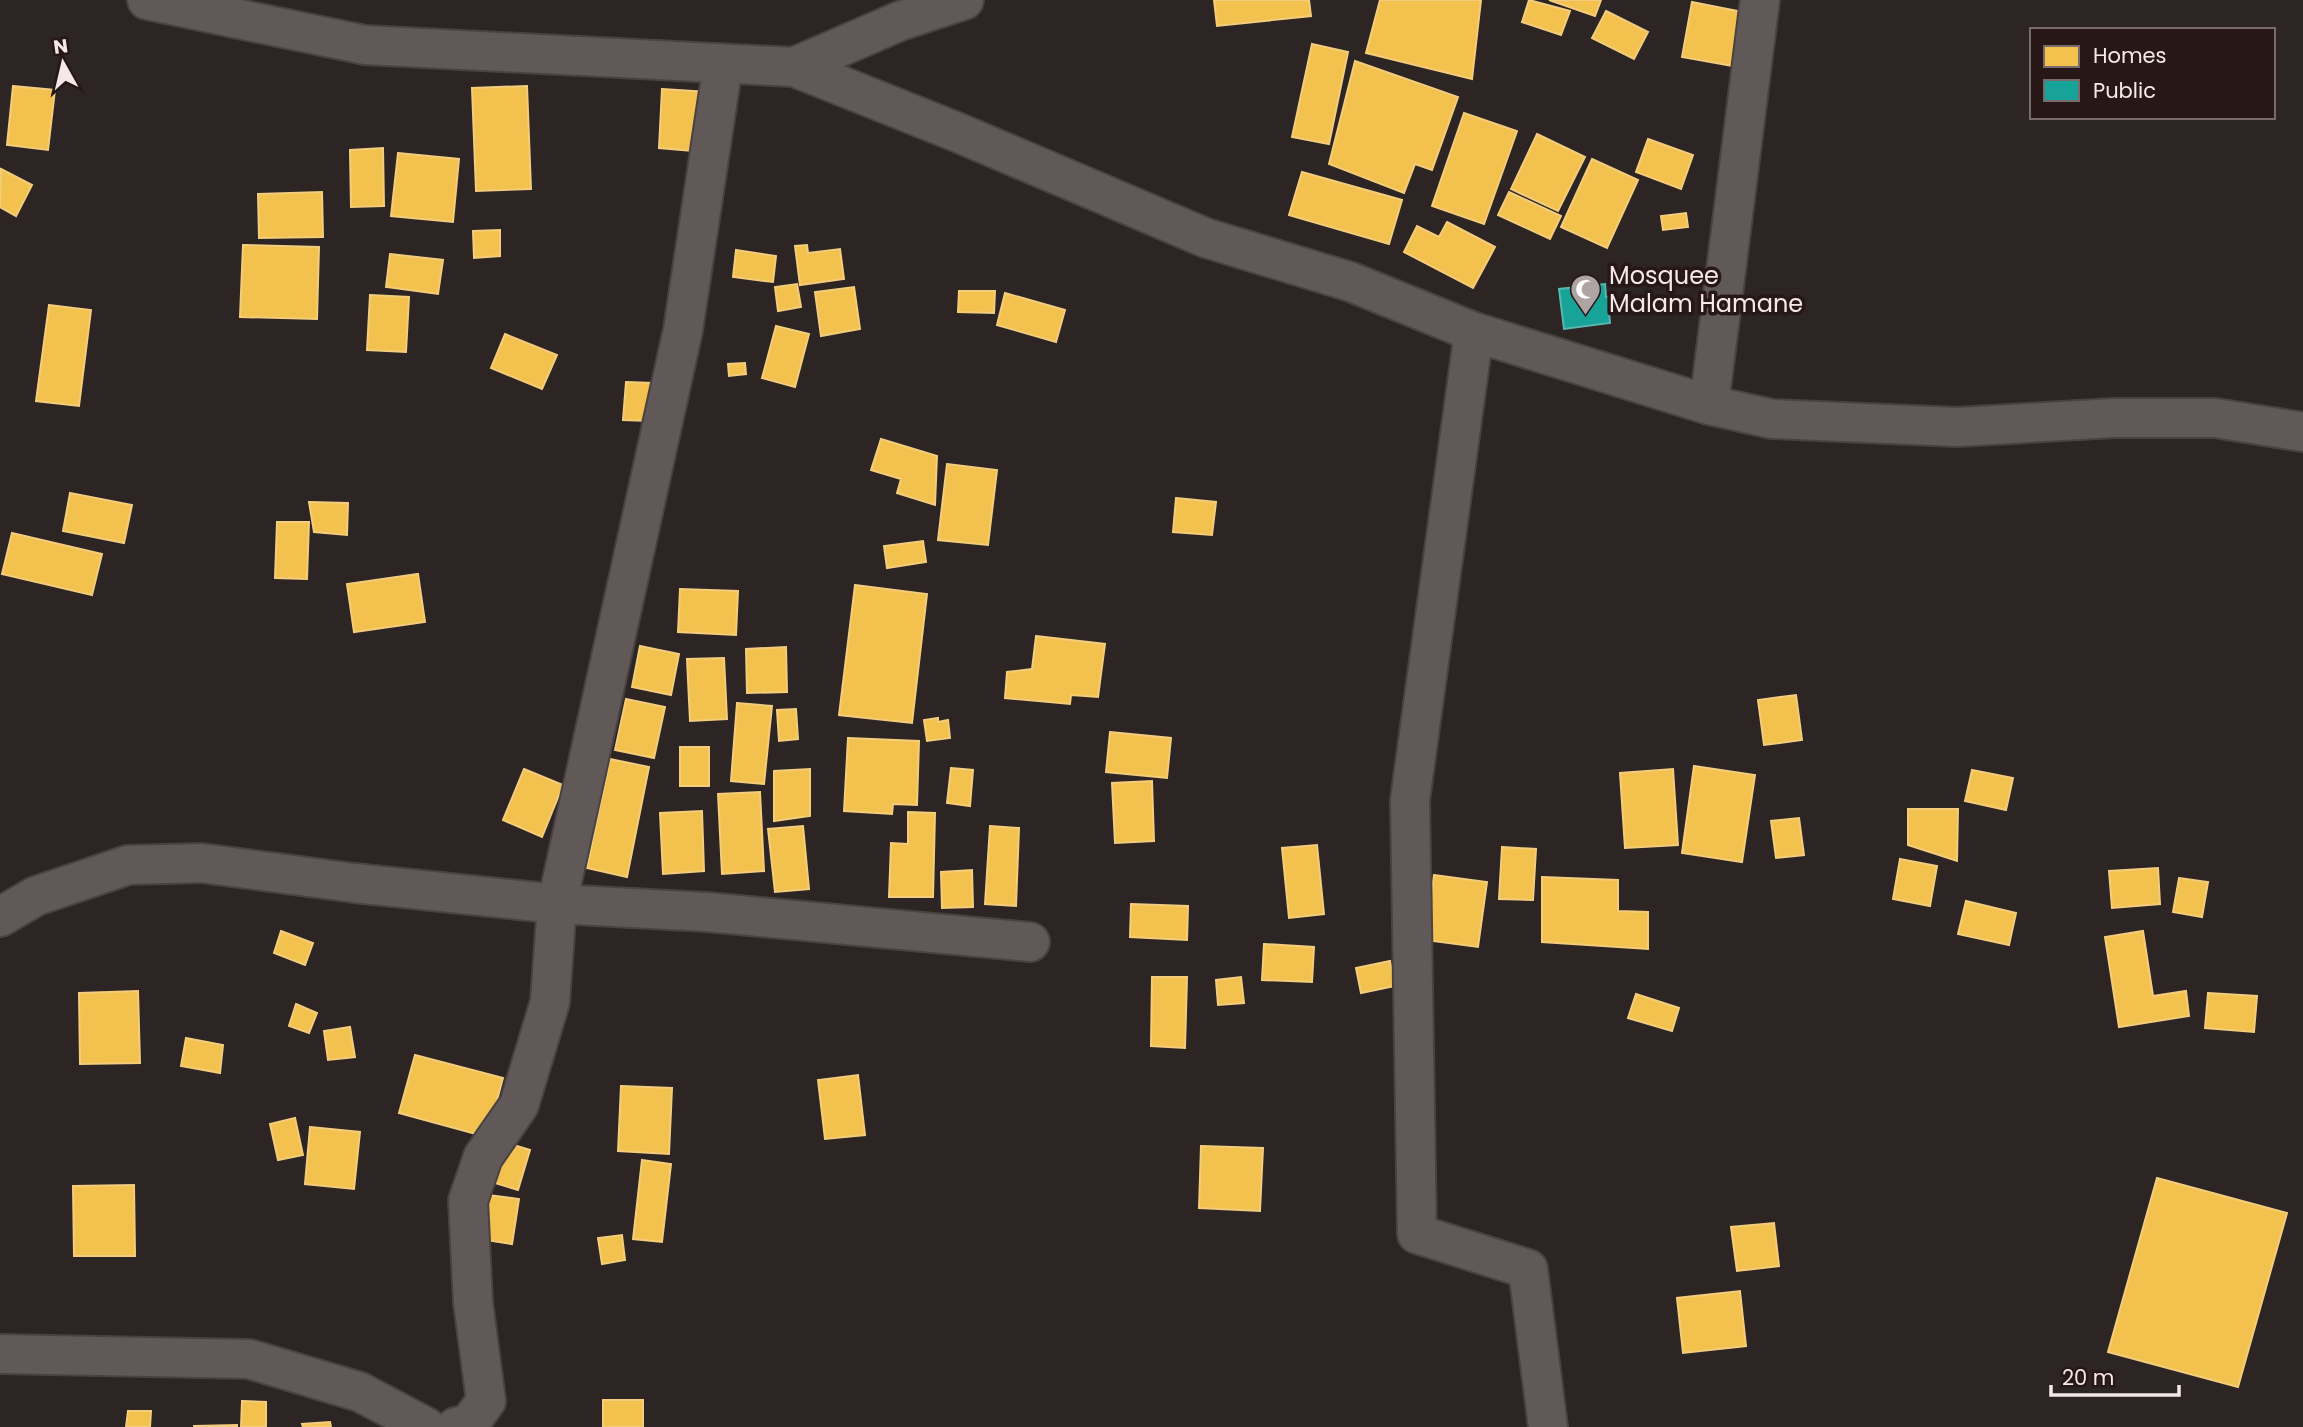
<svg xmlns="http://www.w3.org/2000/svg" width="2303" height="1427" font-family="Poppins,sans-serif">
<rect width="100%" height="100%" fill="#2d2424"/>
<path fill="#f2c14e" stroke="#f3cd7c" stroke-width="2" d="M1214 0H1309L1311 16 1217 26Z
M1380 0H1481L1472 79 1366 53Z
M1529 0 1570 11 1561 35 1522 22Z
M1549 0H1601L1595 16Z
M1692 2 1743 12 1733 66 1682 57Z
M1606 11 1648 32 1634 59 1592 38Z
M1312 44 1348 52 1329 144 1292 137Z
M1355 61 1458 97 1432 170 1415 164 1404 193 1329 164Z
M13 86 55 90 48 150 7 145Z
M527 86 531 189 476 191 472 88Z
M662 89 708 92 704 152 659 148Z
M1464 113 1517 131 1484 224 1432 206Z
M1537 134 1585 157 1558 211 1511 189Z
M1648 139 1693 155 1681 189 1636 172Z
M383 148 384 206 351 207 350 150Z
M398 153 459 159 453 222 391 216Z
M1592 159 1638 180 1607 248 1561 227Z
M1 169 32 185 16 216 0 207Z
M1302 172 1402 200 1389 244 1289 215Z
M322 192 323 237 259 238 258 194Z
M1509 192 1561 216 1550 239 1498 215Z
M1686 213 1688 227 1663 230 1661 216Z
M1447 222 1495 247 1473 288 1404 252 1417 226 1439 237Z
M500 230V256L474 258 473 231Z
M243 245 319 247 317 319 240 317Z
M807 245 808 253 840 249 844 279 800 285 795 246Z
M736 250 776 256 773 282 733 277Z
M390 254 443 260 438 294 386 287Z
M797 284 801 307 778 311 775 287Z
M854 287 860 329 821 336 815 292Z
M959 291H995L994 313 958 312Z
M1005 293 1065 310 1056 342 997 325Z
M370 295 409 297 406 352 367 350Z
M49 305 91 310 79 406 36 401Z
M776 326 809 334 795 387 762 378Z
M505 334 557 355 542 389 491 368Z
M745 363 746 374 729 376 728 364Z
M626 382 653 383 649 421 623 420Z
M881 439 937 456 935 505 897 493 901 479 871 470Z
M947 464 997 470 988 545 938 540Z
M70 493 132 505 124 543 63 531Z
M1176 498 1216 502 1212 535 1173 532Z
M309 502 348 503 347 535 314 532Z
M277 522H309L307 579 275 578Z
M12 533 102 554 92 595 2 574Z
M923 541 926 562 887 568 884 546Z
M418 574 425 622 354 632 347 584Z
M855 585 927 594 912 723 839 715Z
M680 589 738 591 736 635 678 632Z
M1036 636 1105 644 1098 697 1071 695 1070 704 1005 698 1007 672 1032 669Z
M640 646 679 654 671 695 632 687Z
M786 647 787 692 747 693 746 649Z
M724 658 727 719 690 721 687 659Z
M1796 695 1802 740 1764 745 1758 700Z
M626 699 665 707 654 758 615 750Z
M737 703 772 706 764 784 731 781Z
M796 709 798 739 779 741 777 710Z
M938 718V722L948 720 950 738 927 741 924 720Z
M1110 732 1171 738 1167 778 1106 772Z
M848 738 919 741 917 805 893 804 892 814 844 811Z
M680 747H709V786H680Z
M610 759 649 767 627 877 587 868Z
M1694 766 1755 775 1742 862 1682 853Z
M951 768 973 770 970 806 947 803Z
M524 769 563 785 542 837 503 820Z
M810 769V816L774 821V771Z
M1673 769 1678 845 1625 848 1620 773Z
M1972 770 2013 778 2006 810 1965 801Z
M1152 781 1154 841 1115 843 1112 783Z
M760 792 764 871 722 874 718 794Z
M1908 809H1958L1957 861 1908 845Z
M702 811 704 871 663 874 660 813Z
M908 812 935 813 933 897H889L891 843 908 844Z
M1799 818 1804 855 1776 858 1771 821Z
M803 826 809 889 775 892 768 829Z
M990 826 1019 828 1016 906 985 904Z
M1317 845 1324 914 1289 918 1282 848Z
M1502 847 1536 849 1533 900 1499 899Z
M1900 859 1937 866 1930 906 1893 899Z
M2158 868 2160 904 2112 908 2109 871Z
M972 870 973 907 942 908 941 872Z
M1434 875 1487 882 1478 947 1425 940Z
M1542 877 1618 880V911L1648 912V949L1542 942Z
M2179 878 2208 882 2202 917 2173 912Z
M1966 901 2016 913 2009 945 1958 934Z
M1131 904 1188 906 1187 940 1130 937Z
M281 931 313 943 305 965 274 953Z
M2143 931 2153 996 2186 991 2189 1016 2119 1027 2105 937Z
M1264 944 1314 947 1312 982 1262 980Z
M1390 961 1395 986 1361 993 1356 968Z
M1152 977H1187L1185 1048 1151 1046Z
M1241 977 1244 1003 1218 1005 1216 980Z
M138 991 140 1063 80 1064 79 993Z
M2208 993 2257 996 2254 1032 2205 1028Z
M1636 994 1679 1008 1672 1031 1628 1018Z
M296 1004 317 1013 309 1033 289 1026Z
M350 1027 355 1057 328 1060 324 1031Z
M186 1038 223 1045 220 1073 181 1066Z
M415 1055 503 1078 487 1137 399 1113Z
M858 1075 865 1135 825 1139 818 1080Z
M621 1086 672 1088 669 1154 618 1151Z
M295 1118 303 1155 278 1160 270 1124Z
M310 1127 360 1132 354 1189 305 1184Z
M497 1140 530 1150 518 1190 485 1180Z
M1201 1146 1263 1148 1260 1211 1199 1208Z
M642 1160 671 1164 662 1242 633 1239Z
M2157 1178 2287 1213 2238 1387 2108 1352Z
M134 1185 135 1256H74L73 1186Z
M480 1194 519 1199 512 1244 473 1238Z
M1774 1223 1779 1266 1737 1271 1731 1227Z
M622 1235 625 1260 602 1264 598 1238Z
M1740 1291 1746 1346 1683 1353 1677 1298Z
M603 1400H643V1427H603Z
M242 1401 266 1402V1427H241Z
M128 1411H151L150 1427H126Z
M330 1422 331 1427H303L302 1424Z
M237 1425V1427H194V1426Z"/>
<path fill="#17a398" stroke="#59b8b0" stroke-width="2" d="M1605 284 1606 297 1614 296 1616 312 1609 313 1610 323 1564 329 1559 289Z"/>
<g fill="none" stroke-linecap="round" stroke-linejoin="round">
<defs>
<path id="street" d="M147 0 365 45 794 67 959 133 1206 238 1351 282 1474 332 1709 405 1772 419 1958 427 2114 418H2215L2303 432
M794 67 900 21 964 0
M1474 332 1410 800 1417 1234 1528 1269 1548 1427
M1709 405 1760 0
M0 917 36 896 128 865 201 863 354 883 557 904 707 912 1030 942
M0 1354 249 1359 360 1392 426 1427
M456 1427 469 1424 486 1401 473 1302 468 1201 483 1157 519 1105 550 1002 557 904 683 330 723 65"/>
</defs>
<use href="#street" stroke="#4a4242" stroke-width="42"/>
<use href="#street" stroke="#605958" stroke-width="38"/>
</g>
<defs>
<symbol id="mosque-pin" viewBox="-11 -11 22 30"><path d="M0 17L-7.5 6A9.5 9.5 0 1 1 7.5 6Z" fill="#aea4a3" stroke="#271717"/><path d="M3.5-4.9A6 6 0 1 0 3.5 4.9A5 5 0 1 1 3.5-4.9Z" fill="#fff"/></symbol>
</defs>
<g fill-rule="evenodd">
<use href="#mosque-pin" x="1568" y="272" width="35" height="47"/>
</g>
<g text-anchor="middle" stroke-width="7" stroke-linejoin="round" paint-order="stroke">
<g font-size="24" fill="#f4e9e8" stroke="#271717" text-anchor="start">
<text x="1609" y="284">Mosquee<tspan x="1609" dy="28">Malam Hamane</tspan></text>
</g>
</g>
<rect x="2030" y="28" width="245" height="91" fill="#271717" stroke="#796b6b" stroke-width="2"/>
<rect x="2044" y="46" width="35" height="21" fill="#f2c14e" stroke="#796b6b" stroke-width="2"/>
<text x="2093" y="63" font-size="21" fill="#f4e9e8">Homes</text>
<rect x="2044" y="80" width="35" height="21" fill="#17a398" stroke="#796b6b" stroke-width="2"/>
<text x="2093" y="98" font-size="21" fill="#f4e9e8">Public</text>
<g transform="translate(63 63) rotate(352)" stroke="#271717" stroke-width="5" paint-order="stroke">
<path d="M0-5L12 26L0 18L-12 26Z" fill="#f4e9e8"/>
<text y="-10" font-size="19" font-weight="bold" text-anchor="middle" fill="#f4e9e8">N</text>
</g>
<path d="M2051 1385v10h128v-10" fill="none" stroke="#f4e9e8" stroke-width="3.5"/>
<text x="2062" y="1385" font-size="21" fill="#f4e9e8" stroke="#271717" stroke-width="5" paint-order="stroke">20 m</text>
</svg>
